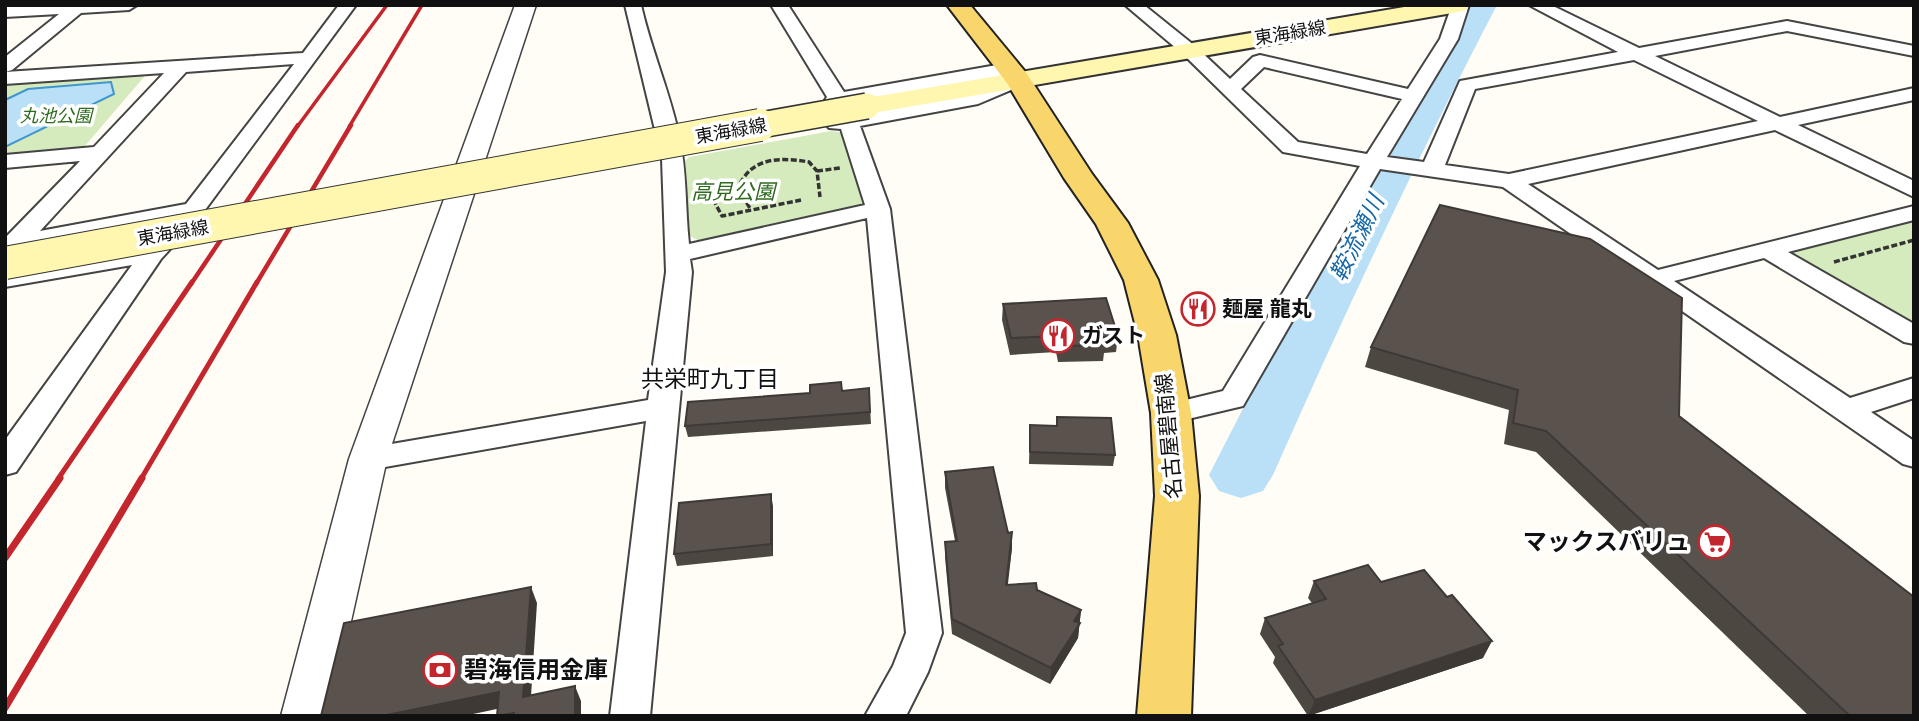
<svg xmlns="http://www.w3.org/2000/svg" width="1919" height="721" font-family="'PT Serif','Noto Sans JP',serif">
<rect width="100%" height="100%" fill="#fffdf5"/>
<path fill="#d5ebbd" d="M144 74V77L84 147 69 152 5 156V83Z
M831 131 844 133 862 201 859 208 701 242 690 236 683 163 689 157Z
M1914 220V332L1786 252Z"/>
<path fill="#b9e0f7" stroke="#3f96cf" stroke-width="2" d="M111 82 114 94 5 147V100L28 89Z"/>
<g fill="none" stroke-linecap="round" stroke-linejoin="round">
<path fill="#b9e0f7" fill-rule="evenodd" d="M1463 5H1497C1416 160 1344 315 1273 475L1263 491 1241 498 1219 491 1209 475C1290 316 1373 159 1463 5Z"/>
<defs>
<path id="minor" d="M35 5H137L129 10 81 13 12 70 5 72V57L59 14 5 17V7Z
M339 5H356L202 214 161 259 16 472 5 475V440L132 265 5 287V271L144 248 170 221 11 251 5 250V238L80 161 5 168V155L94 147 164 73 5 84V72L303 53ZM294 64 186 204 40 231 186 72Z
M625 5H641C651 50 670 92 679 136 687 171 685 208 689 244L865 205 841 129 829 128 826 124 829 120 966 95 1018 74 1028 80 1025 84 978 104 860 126 890 209 942 633 928 672 906 716H865L893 666 906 633 867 218 690 259 692 272 650 716H610L646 421 368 470 357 467 352 459 357 451 368 448 648 400 666 272 662 159Z
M771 5H788L844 92 1008 63 1017 69 1008 75 839 106 828 104 825 100 827 97Z
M1125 5H1144L1195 46 1230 79 1253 57 1260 55 1408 89 1440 39 1452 5H1469L1458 39 1387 157 1424 162 1460 81 1618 52 1529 5H1551L1639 48 1787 21 1914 46V56L1787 31 1655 56 1780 117 1914 88V100L1798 125 1914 181V197L1775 130 1528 184 1658 270 1914 206V220L1788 252 1914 324V344L1904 342 1764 258 1674 281 1850 398 1914 378V398L1871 412 1914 441V467L1903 464 1503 187 1380 169 1243 406 1171 423 1161 420 1156 413 1161 406 1223 391 1360 166 1283 152 1183 54ZM1634 60 1758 121 1509 174 1445 165 1475 89ZM1264 67 1402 99 1367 154 1298 142 1241 89Z"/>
<path id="tertiary" d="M515 5H536L387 459 330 716H281L349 459Z"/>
<path id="secondary" d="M1416 5H1469L1466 10 1458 12 867 114 857 112 853 106 857 100 867 98Z"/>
<path id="primary" d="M947 5H970L1027 74 1092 174 1128 223 1158 280 1176 335 1191 413 1199 496 1191 716H1137L1155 496 1151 413 1138 335 1124 280 1096 224 1064 178 1007 83Z"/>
</defs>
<use href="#minor" stroke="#444" stroke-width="4"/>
<use href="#tertiary" stroke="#444" stroke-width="3"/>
<use href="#secondary" stroke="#333" stroke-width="4"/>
<use href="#primary" stroke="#222" stroke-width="4"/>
<path stroke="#333" stroke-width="3.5" stroke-dasharray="6 2.5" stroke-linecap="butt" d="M817 171 840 168
M738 188 751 210
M709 192 722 216 801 200
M701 193 738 188C751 157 779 157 809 162L817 171 820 197
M1834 262 1914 240"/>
<use href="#minor" fill="#fff" fill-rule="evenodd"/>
<use href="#tertiary" fill="#fff" fill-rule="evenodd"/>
<use href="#secondary" fill="#fff6b0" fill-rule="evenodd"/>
<use href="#primary" fill="#f9d66b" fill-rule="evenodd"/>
<path stroke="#c4262e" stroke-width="3.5" d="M297 127 387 5
M349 127 422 5"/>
<path stroke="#c4262e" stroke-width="4.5" d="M191 284 298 125
M256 284 351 125"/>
<path stroke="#c4262e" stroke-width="5" d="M58 479 192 282
M141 479 257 282"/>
<path stroke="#c4262e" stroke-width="7" d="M5 558 60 478
M5 708 142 478"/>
<defs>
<path id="secondary-bridge-far1" d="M750 127 867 106"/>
<path id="secondary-bridge" d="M5 263 760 125"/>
</defs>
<use href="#secondary-bridge-far1" stroke="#333" stroke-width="28" stroke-linecap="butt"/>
<use href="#secondary-bridge" stroke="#333" stroke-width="34" stroke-linecap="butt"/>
<use href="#secondary-bridge-far1" stroke="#fff6b0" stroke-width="25"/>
<use href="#secondary-bridge" stroke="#fff6b0" stroke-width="32"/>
</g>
<path fill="#4d4742" d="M1003 304 1118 336 1116 352 1104 353 1103 361 1058 362 1056 352 1010 355 1002 320Z
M1371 347 1679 416 1914 716H1809L1536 452 1504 444 1509 410 1365 367Z
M869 388 871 424 688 437 685 426 842 391Z
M1057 417 1115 455 1113 466 1029 464 1030 425 1057 426Z
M945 472 1012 548 1007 585 1037 590 1081 610 1078 638 1050 684 952 634 945 557V542L955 541 945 488Z
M773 506V556L677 566 674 554Z
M1314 581 1381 582 1483 658 1308 716 1273 663 1275 657 1260 634 1265 618 1312 603 1308 598Z"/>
<path fill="#3f3936" d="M771 494 773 506V556L771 544Z
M1012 532V548L1006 601V585Z
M531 587 537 603 530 712 523 697Z
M1081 610 1078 638 1050 684 1051 668 1074 621Z
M1492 641 1483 658 1308 716 1315 700Z
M575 686 581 701V716H575Z
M499 692 506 707 464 716H382Z"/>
<path fill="#5a524d" stroke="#3f3936" stroke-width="2" d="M1440 205 1590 239 1682 298 1679 416 1914 597V716H1850L1546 431 1513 423 1518 390 1371 347Z
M1106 298 1118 336 1103 337 1105 345 1059 346 1057 336 1011 338 1003 304Z
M841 382 842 391 869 388 870 412 685 426 688 402 810 393V385Z
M1057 417 1111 418 1115 455 1030 452V425L1057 426Z
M993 467 1008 533 1012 532 1006 585 1036 583 1037 590 1081 610 1074 621 1080 623 1051 668 952 619 945 542 957 541 945 472Z
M771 494V544L674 554 679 503Z
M1368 565 1381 582 1424 570 1447 597 1452 595 1492 641 1315 700 1278 646 1283 644 1265 618 1326 599 1314 581Z
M531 587 523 697 575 686V716H514V713L497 716 499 692 382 716H321L344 623Z"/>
<defs>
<symbol id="restaurant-ring" viewBox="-11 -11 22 22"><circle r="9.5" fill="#fff" stroke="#c4262e" stroke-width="1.5"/><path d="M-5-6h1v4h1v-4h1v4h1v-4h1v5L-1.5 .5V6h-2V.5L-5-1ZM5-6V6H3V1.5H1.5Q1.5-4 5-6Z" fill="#c4262e"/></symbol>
<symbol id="supermarket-ring" viewBox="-11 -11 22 22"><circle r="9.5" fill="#fff" stroke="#c4262e" stroke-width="1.5"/><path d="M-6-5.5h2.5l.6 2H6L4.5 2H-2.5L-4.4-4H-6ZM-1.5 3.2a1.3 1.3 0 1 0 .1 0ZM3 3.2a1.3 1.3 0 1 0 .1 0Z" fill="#c4262e"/></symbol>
<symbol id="bank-ring" viewBox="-11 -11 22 22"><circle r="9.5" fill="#fff" stroke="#c4262e" stroke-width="1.5"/><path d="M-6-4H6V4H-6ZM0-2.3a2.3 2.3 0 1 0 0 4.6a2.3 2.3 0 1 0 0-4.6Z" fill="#c4262e"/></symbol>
</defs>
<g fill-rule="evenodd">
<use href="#restaurant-ring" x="1179" y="290" width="38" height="38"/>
<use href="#restaurant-ring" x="1039" y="317" width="38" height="38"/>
<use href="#supermarket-ring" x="1696" y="523" width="38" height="38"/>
<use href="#bank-ring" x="421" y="651" width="38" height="38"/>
</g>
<g text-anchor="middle" stroke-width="7" stroke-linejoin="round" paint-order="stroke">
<g font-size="18" fill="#111" stroke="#fff">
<text transform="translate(1290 33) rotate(-9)" y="6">東海緑線</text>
<text transform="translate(731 131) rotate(-10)" y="6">東海緑線</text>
<text transform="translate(173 233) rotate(-10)" y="6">東海緑線</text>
</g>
<g font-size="18" font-style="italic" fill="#2f6b1f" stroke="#fff">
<text x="56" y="122">丸池公園</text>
</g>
<g font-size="21" font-style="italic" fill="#2f6b1f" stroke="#fff">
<text x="733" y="199">高見公園</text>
</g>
<g font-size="21" font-weight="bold" fill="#111" stroke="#fff" text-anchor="start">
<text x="1222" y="316">麺屋 龍丸</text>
<text x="1082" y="343">ガスト</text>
</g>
<g font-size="21" fill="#111" stroke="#fff">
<text transform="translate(1169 436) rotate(-95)" y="7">名古屋碧南線</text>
</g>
<g font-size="23" font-style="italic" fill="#1768a6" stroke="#fff">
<text transform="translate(1357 238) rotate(-64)" y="8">鞍流瀬川</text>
</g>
<g font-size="23" fill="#111" stroke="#fff">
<text x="710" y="387">共栄町九丁目</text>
</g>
<g font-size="24" font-weight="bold" fill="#111" stroke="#fff" text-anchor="end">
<text x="1690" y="550">マックスバリュ</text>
<text x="464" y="678" text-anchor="start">碧海信用金庫</text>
</g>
</g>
<rect width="1919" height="721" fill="none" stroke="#111111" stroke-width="14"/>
</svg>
